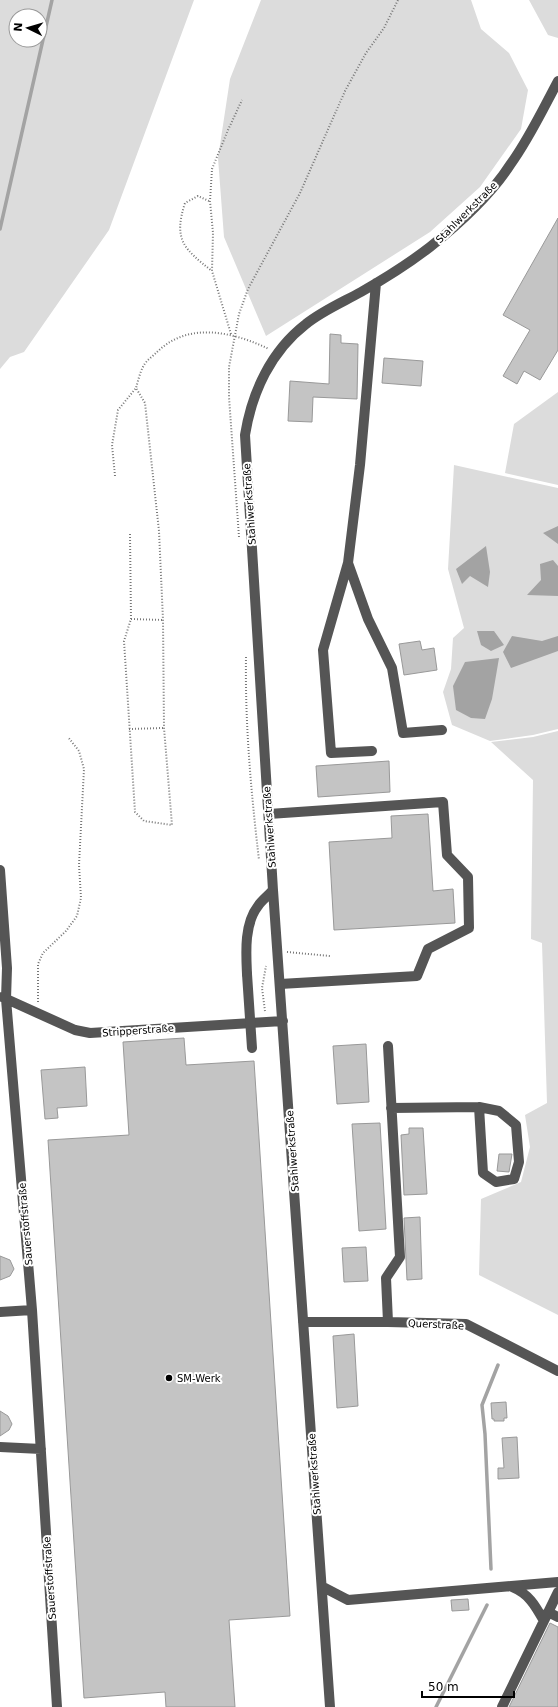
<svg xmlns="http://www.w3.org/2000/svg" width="558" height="1707" font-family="'DejaVu Sans',sans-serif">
<rect width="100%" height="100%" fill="#fff"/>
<path fill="#dcdcdc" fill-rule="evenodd" d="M0 0H194L109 230 24 352 10 357 0 369ZM16 16H40V40H16Z
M261 0H471L481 29 509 53 528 90 521 129 480 187 430 232 266 336 224 237 218 158 230 79Z
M529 0H558V38L548 35Z
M558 392V485L505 473 514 424Z
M454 465 558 488V729L533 735 490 741 452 725 443 692 451 669 453 638 464 628 448 569Z
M558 731V1315L479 1275 481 1199 521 1182 530 1147 525 1115 547 1103 542 943 531 939 533 780 491 742 533 737Z"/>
<path fill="#a3a3a3" d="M558 526V544L543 533Z
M486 546 490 572 488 587 470 576 462 584 456 569Z
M553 560 558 566V596L527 595 541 580 540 564Z
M477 631H494L504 645 491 651 481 645Z
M512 636 542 641 558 636V651L511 668 503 652Z
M499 658 492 699 485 719 471 718 456 710 453 686 465 662Z"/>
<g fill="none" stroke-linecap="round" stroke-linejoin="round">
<path stroke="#a3a3a3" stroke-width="3.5" d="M0 229 52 0
M491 1569 485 1434 482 1405 498 1365
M436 1707 487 1605"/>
</g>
<path fill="#c4c4c4" stroke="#999" d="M558 218V350L540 380 524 371 517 384 503 376 530 330 503 315Z
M330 334 341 335V343L358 344 357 399 313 397 312 422 288 421 290 381 329 384Z
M384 358 423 361 421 386 382 383Z
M420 641 422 650 434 648 437 670 404 675 399 644Z
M389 761 390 792 318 797 316 766Z
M428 814 433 891 453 889 455 923 334 930 329 842 392 838 391 816Z
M184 1038 186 1065 254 1061 290 1616 229 1620 235 1707H166L165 1692 84 1698 48 1140 129 1135 123 1042Z
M366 1044 369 1102 337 1104 333 1046Z
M85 1067 87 1106 57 1108 58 1118 45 1119 41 1070Z
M380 1123 386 1229 359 1231 352 1124Z
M409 1128H423L427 1194 404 1195 401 1135 409 1134Z
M499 1154H512L509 1172 497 1171Z
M420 1217 422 1279 407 1280 404 1218Z
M366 1247 368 1281 344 1282 342 1248Z
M0 1256 10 1260 14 1269 10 1276 0 1280Z
M354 1334 358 1406 337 1408 333 1336Z
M506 1402 507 1418H504V1421H494V1419H492L491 1403Z
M0 1411 8 1416 12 1424 9 1430 0 1436Z
M517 1437 519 1478 498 1479V1468H504L502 1438Z
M468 1599 469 1610 452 1611 451 1600Z
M550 1623 558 1627V1707H509Z"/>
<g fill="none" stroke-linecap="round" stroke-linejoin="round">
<path stroke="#777" stroke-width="2" stroke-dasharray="1 2" stroke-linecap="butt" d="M209 201 198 196 185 203C173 240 184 249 212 271
M231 334 212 271 213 233 210 201 212 169 228 130 242 100
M115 476 112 445 118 410 136 388
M130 534 131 619 124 641 135 812 144 821 172 825 164 728 163 620 159 531 145 403 136 388C138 381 140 372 144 365 147 360 153 356 157 352 189 321 233 332 269 349
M239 537 229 397V367L239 314 248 289 300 193 345 91 366 53 384 28 398 0
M131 619 163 620
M246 657C245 725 251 792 259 860
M129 729 163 728
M287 952 330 956
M38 1002V964L43 953 66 931 77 916 81 898 79 865 84 769 79 751 68 737
M265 1011 262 988 266 966"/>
<path stroke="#555" stroke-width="10" d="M376 283 360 465 348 563 368 619 392 668 403 733 442 730
M348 563 323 650 331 753 372 751
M269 814 443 802 447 855 468 877 469 928 428 949 417 976 280 984
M0 870 7 968 6 999 32 1310 57 1707
M247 974C246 953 244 924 258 906 262 900 268 896 273 890
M2 997 75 1030 90 1033 283 1021
M391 1108 479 1107 499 1111 516 1125 519 1162 514 1179 496 1182 483 1173 479 1107
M0 1312 32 1310
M303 1322H388L466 1324 558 1371
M388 1322 386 1278 400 1257 388 1046
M0 1447 41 1449
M323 1587 348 1600 558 1582
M512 1587C529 1594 535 1605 544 1621
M548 1612 558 1617
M330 1707 273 890 245 435C252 392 271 351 306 324 322 311 343 302 361 292 384 279 408 264 430 247 459 224 490 196 510 165 529 139 543 109 558 81
M502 1707 558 1592"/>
<path stroke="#555" stroke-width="10" d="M247 974 252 1048"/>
</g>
<circle fill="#000" stroke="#fff" stroke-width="1.5" cx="169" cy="1378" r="4"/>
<g text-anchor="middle" stroke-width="4" stroke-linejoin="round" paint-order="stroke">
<g font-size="10" fill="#000" stroke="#fff">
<text transform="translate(466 212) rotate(-45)" y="4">Stahlwerkstraße</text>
<text transform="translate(249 504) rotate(-94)" y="4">Stahlwerkstraße</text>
<text transform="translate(269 827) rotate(-94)" y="4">Stahlwerkstraße</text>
<text transform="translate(138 1030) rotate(-4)" y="4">Stripperstraße</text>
<text transform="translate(292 1151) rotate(-94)" y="4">Stahlwerkstraße</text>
<text transform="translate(25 1224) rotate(-95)" y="4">Sauerstoffstraße</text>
<text transform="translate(436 1324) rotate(3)" y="4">Querstraße</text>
<text transform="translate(314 1474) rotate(-94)" y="4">Stahlwerkstraße</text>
<text transform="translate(49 1578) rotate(-94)" y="4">Sauerstoffstraße</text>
</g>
<g font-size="10" fill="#000" stroke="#fff" text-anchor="start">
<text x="177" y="1382">SM-Werk</text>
</g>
</g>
<g transform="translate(28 28) rotate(275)"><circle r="19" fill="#ffffff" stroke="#999999"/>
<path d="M0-3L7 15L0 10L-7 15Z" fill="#000000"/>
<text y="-6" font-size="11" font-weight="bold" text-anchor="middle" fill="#000000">N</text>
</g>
<path d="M422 1691v6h92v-6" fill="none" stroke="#000000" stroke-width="2"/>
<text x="428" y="1691" font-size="12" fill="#000000" stroke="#ffffff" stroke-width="3" paint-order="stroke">50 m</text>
</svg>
